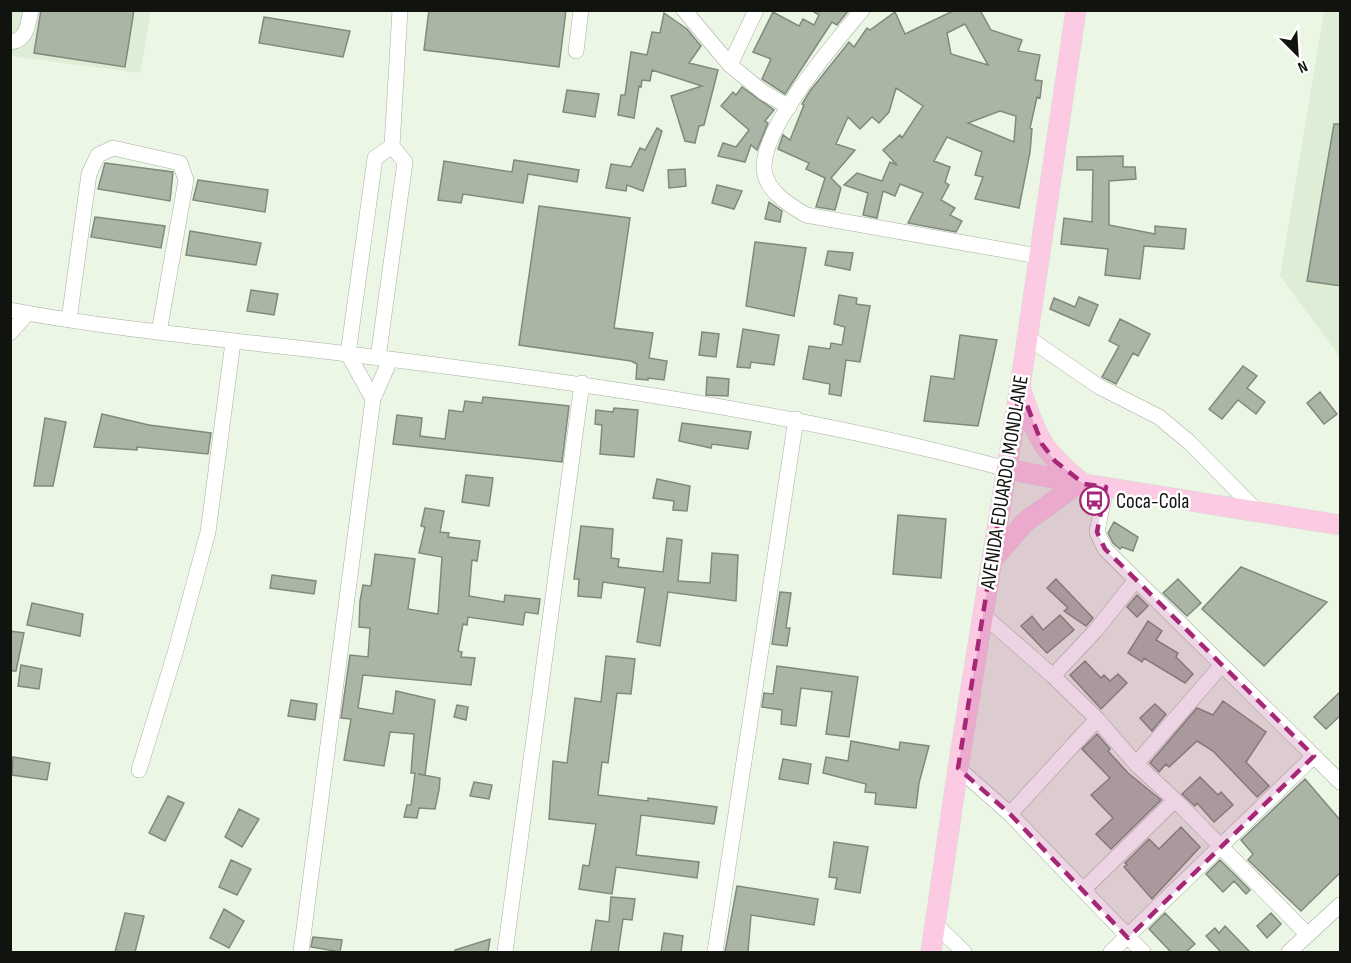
<svg xmlns="http://www.w3.org/2000/svg" width="1351" height="963" font-family="'Sofia Sans Condensed',sans-serif">
<rect width="100%" height="100%" fill="#ebf6e5"/>
<path fill="#deedd6" d="M11 11H151L140 73 11 56Z
M1324 11H1340V357L1280 276Z"/>
<path fill="#abb5a6" stroke="#808a7b" stroke-width="1.5" fill-rule="evenodd" d="M41 10H134L125 67 34 53Z
M429 10H566L559 67 424 50Z
M811 10H849L837 25 832 22 785 94 762 79 771 59 753 52 773 12 799 26 803 19 814 25 819 15Z
M955 10H980L991 30 1022 40 1018 51 1040 55 1035 80 1042 81 1040 98 1037 97 1030 128 1032 129 1030 152 1019 208 975 199 983 177 975 175 982 152 947 137 934 161 950 167 945 182 949 185 941 200 955 208 950 215 962 221 956 232 908 223 923 193 900 184 895 196 883 191 877 218 863 215 868 193 844 185 857 173 882 181 890 162 897 165 883 150 900 135 902 138 923 106 896 88 889 112 879 123 872 117 860 129 848 117 836 144 855 150 831 178 841 188 835 210 816 207 825 178 806 169 809 163 778 149 783 135 790 140 804 105 802 104 810 91 849 42 854 47 867 28 870 30 895 12 905 34ZM965 24 988 65 951 54 947 33ZM1000 111 1016 116 1014 142 968 123Z
M664 13 687 29 701 46 689 63 718 70 704 125 699 126 695 143 685 141 671 96 702 86 652 70 650 81 642 80 641 87 639 86 634 118 618 115 621 95H625L631 52 647 55 652 32 660 33Z
M264 17 350 31 343 57 259 43Z
M742 87 774 110 765 121 768 123 757 150 751 145 745 162 718 156 723 143 736 147 749 130 721 106 733 92 736 95Z
M567 90 599 94 595 117 563 112Z
M1334 124H1341V286L1307 281Z
M657 128 662 131 643 191 627 185 626 191 606 188 611 164 631 167 640 148 645 150Z
M1123 156V167H1135L1136 179 1109 181V225L1155 234V226L1186 229 1184 249 1144 246 1140 279 1105 275 1108 249 1061 244 1064 218 1092 222 1093 170H1077V157Z
M514 160 579 170 577 182 528 174 523 203 463 194 461 203 438 200 444 161 512 172Z
M105 163 173 172 170 201 98 189Z
M685 169 686 186 669 188 668 170Z
M198 180 268 190 265 212 193 200Z
M717 185 742 191 734 209 712 203Z
M769 202 782 211 780 222 765 219Z
M539 206 630 218 614 328 653 333 649 358 667 361 664 380 648 378V380L636 379 637 364 631 361 519 345Z
M95 217 165 226 161 248 91 237Z
M190 231 261 243 256 265 186 255Z
M755 242 806 248 794 316 746 306Z
M828 251 853 253 850 270 825 265Z
M251 290 278 294 274 315 247 311Z
M839 295 857 298 856 304 870 306 860 362 846 360 841 396 829 394 830 384 803 379 809 346 830 349 831 343 842 345 845 327 834 324Z
M1079 297 1098 305 1089 326 1050 309 1054 298 1075 307Z
M1120 319 1150 334 1138 356 1133 353 1116 384 1102 377 1119 346 1109 341Z
M743 329 779 335 774 365 751 362 750 368 737 367Z
M702 332 719 334 716 357 699 355Z
M960 335 997 340 978 426 924 421 931 376 954 379Z
M1243 366 1257 376 1247 388 1265 402 1256 414 1238 400 1222 419 1209 409Z
M707 377 729 379 728 396 706 395Z
M1320 392 1337 414 1324 424 1307 403Z
M483 397 569 406 562 462 393 444 397 415 422 418 420 436 445 439 449 410 463 412 465 401 482 403Z
M614 408 638 410 634 457 600 454 602 425 595 424 596 410 613 412Z
M102 414 149 425 211 433 208 454 137 447V450L94 447Z
M45 418 66 422 53 486H34Z
M682 423 751 432 748 449 712 444 711 448 679 441Z
M466 475 493 478 489 506 462 502Z
M657 479 690 486 687 511 673 510 674 501 653 498Z
M425 508 444 511 440 532 449 533 448 537 480 541 477 561 472 560 469 596 504 602 505 595 540 599 538 614 525 612 523 625 468 617 467 625 463 624 458 651 462 652 461 657 475 658 471 685 363 675 358 708 393 714 396 691 435 700 425 775 418 774 440 778 439 790 435 809 419 808 417 818 404 817 407 805H411L415 773H411L414 734 390 732 384 766 344 760 351 719 341 718 350 655 368 657 370 628 359 627 360 601 363 585 371 586 375 554 415 559 408 609 438 614 442 557 419 553 425 527 421 526Z
M898 515 946 519 941 578 893 574Z
M1114 522 1138 537 1133 551 1122 547 1120 549 1113 543 1108 533Z
M581 526 613 529 611 558 619 559 618 567 663 572 667 538 682 540 678 581 710 583 712 553 738 555 736 601 668 592 660 646 637 642 645 588 603 582 601 598 578 596 579 579H574Z
M1241 567 1327 602 1264 666 1202 609Z
M272 575 316 581 314 594 270 588Z
M1056 579 1093 618 1086 626 1064 611 1068 608 1047 588Z
M1178 579 1201 603 1187 616 1163 593Z
M780 592 791 593 786 628H790L787 646 772 644Z
M1137 595 1148 606 1137 617 1127 607Z
M32 603 83 614 80 636 27 625Z
M1060 615 1074 630 1047 653 1021 626 1032 616 1043 630Z
M1148 621 1162 631 1156 640 1178 653 1176 657 1193 674 1185 683 1144 658 1142 662 1128 653Z
M10 631 24 633 16 671H10Z
M606 656 635 659 631 694 617 693 608 763 602 762 598 795 648 801V798L717 807 714 824 641 815 636 855 699 862 697 878 616 867 612 894 579 889 583 865 589 866 596 824 549 819 553 761 567 763 575 698 601 702Z
M1085 661 1101 678 1104 675 1110 681 1118 674 1127 683 1101 709 1070 675Z
M21 665 42 669 39 689 18 686Z
M777 666 858 677 849 737 826 734 832 692 801 688 796 726 781 724 782 710 762 707 764 693 773 694Z
M1341 691V715L1326 729 1314 717Z
M291 700 317 704 315 720 288 716Z
M1223 701 1266 732 1246 762 1269 786 1257 797 1213 751 1197 741 1169 767 1166 764 1159 772 1150 763 1197 708 1213 715Z
M1155 704 1166 714 1152 731 1140 718Z
M457 705 468 707 466 720 454 717Z
M1097 734 1110 749 1108 751 1128 773 1161 800 1111 849 1096 834 1113 818 1091 795 1110 778 1082 749Z
M851 741 899 750 900 742 929 746 919 783 916 808 875 804 876 793 865 792 866 784 823 773 826 757 848 761Z
M13 757 50 763 47 780 12 775Z
M783 759 811 764 808 784 779 779Z
M1200 777 1218 795 1221 792 1233 805 1214 822 1197 803 1195 806 1182 794Z
M1305 779 1341 821V872L1301 911 1248 860 1253 854 1241 840Z
M474 782 492 785 489 799 470 796Z
M168 796 184 803 165 841 149 833Z
M239 809 259 819 242 847 225 837Z
M1181 827 1200 847 1152 899 1124 867 1127 865 1125 863 1149 839 1159 849Z
M834 842 868 847 860 893 835 889 837 878 829 877Z
M231 860 251 869 237 895 219 887Z
M1220 860 1250 890 1246 894 1234 881 1223 892 1206 874Z
M737 886 818 899 814 925 751 915 748 952H725Z
M611 897 635 899 632 920 623 919 618 952H591L596 920 609 922Z
M224 909 244 921 229 948 210 938Z
M125 913 144 916 135 952H115Z
M1165 913 1195 944 1186 952H1171L1149 929Z
M1271 913 1281 924 1267 938 1257 926Z
M1225 926 1250 952H1221L1206 936 1215 928 1219 933Z
M664 933 683 936 681 952H661Z
M313 937 342 940 340 952 311 947Z
M490 939 488 952H455V950Z"/>
<g fill="none" stroke-linecap="round" stroke-linejoin="round">
<defs>
<path id="minor" d="M684 10 730 65 763 92 789 107
M862 10C835 43 762 126 764 169 766 191 789 205 806 215L1038 256
M10 42C27 41 28 24 31 10
M576 51 581 10
M730 65 756 10
M10 310C122 331 235 340 348 354 570 381 791 411 1007 469
M69 320 89 174 98 155 113 148 180 163 186 180 159 332
M10 333 27 314
M1027 337 1098 386 1159 417 1189 442 1259 513
M378 358 405 162 392 146 400 10
M373 399 348 354 375 158 392 146
M1106 487 1097 532 1105 549 1340 782
M982 614 1053 676 1097 719 1136 764 1175 800 1308 935
M1053 676 1096 630 1135 581
M1136 764 1221 666
M958 768 1010 814 1143 952
M139 770 175 653 208 532 233 342
M1010 814 1097 719
M1083 890 1175 800
M936 925 964 952
M301 952 373 399 390 360
M505 952 582 383
M715 952 796 419
M1111 952 1314 756
M1289 952 1340 905"/>
<path id="major" d="M1021 390C1036 435 1042 451 1080 481
M1007 469 1079 483 1340 525
M994 558 1025 522 1079 483
M931 952 958 768 1020 387 1076 10"/>
</defs>
<use href="#minor" stroke="#a5afa0" stroke-width="16"/>
<use href="#major" stroke="#d9d9d8" stroke-width="21"/>
<use href="#minor" stroke="#fff" stroke-width="15"/>
<use href="#major" stroke="#fccae3" stroke-width="20"/>
</g>
<path fill="#a72777" fill-opacity="0.2" stroke="#a72777" stroke-width="4.5" stroke-dasharray="12 8" stroke-linejoin="round" d="M1020 387 1042 444 1055 461 1084 484 1106 487 1097 532 1105 549 1314 756 1128 938 1010 814 958 768Z"/>
<defs>
<symbol id="bus-ring" viewBox="-11 -11 22 22"><circle r="9.5" fill="#fff" stroke="#a72777" stroke-width="1.5"/><path d="M-5-6H5V4H4V6H2V4H-2V6H-4V4H-5ZM-3.5-4V0h7V-4ZM-3.5 1.2v1.5H-2V1.2ZM2 1.2v1.5H3.5V1.2Z" fill="#a72777"/></symbol>
</defs>
<g fill-rule="evenodd">
<use href="#bus-ring" x="1078" y="484" width="33" height="33"/>
</g>
<g text-anchor="middle" stroke-width="5" stroke-linejoin="round" paint-order="stroke">
<g font-size="21" fill="#10130e" stroke="#fff">
<text transform="translate(1004 482) rotate(-81)" y="7">AVENIDA EDUARDO MONDLANE</text>
</g>
<g font-size="21" fill="#10130e" stroke="#fff" text-anchor="start">
<text x="1116" y="508">Coca-Cola</text>
</g>
</g>
<rect width="1351" height="963" fill="none" stroke="#10130e" stroke-width="24"/>
<g transform="translate(1297 54) rotate(156)" stroke="#ffffff" stroke-width="4.5" paint-order="stroke">
<path d="M0-4.5L10 22L0 15L-10 22Z" fill="#10130e"/>
<text y="-9" font-size="16" font-weight="bold" text-anchor="middle" fill="#10130e">N</text>
</g>
</svg>
